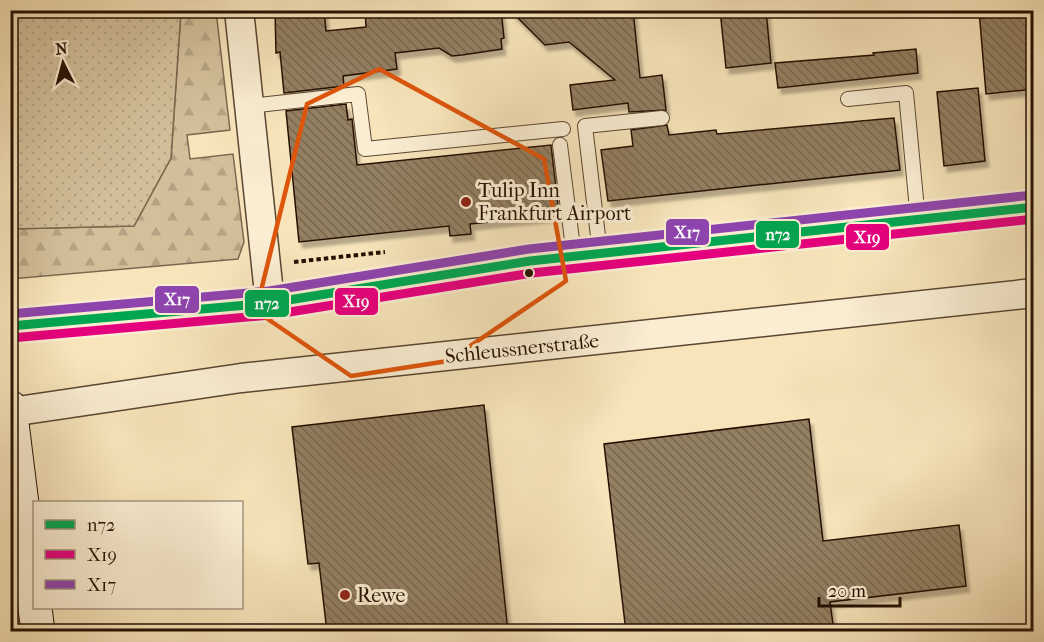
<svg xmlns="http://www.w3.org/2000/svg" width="1044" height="642" font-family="'IM FELL French Canon',serif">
<defs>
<pattern id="forest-firs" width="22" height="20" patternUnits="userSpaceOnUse" patternTransform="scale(1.5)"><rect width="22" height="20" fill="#d3c09b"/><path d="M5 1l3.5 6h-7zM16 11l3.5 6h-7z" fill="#b5a484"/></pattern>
<pattern id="park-dots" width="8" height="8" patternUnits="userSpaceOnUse" patternTransform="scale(1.5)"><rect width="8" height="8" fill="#d3c09b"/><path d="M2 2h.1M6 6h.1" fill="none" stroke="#b5a484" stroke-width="1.8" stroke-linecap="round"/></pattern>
<pattern id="building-back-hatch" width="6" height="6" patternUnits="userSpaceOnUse" patternTransform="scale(1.5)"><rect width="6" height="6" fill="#937f62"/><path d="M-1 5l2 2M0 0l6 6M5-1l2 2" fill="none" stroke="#78674f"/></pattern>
<filter id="shadow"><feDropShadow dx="3.5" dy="6" stdDeviation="1.5" flood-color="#0004"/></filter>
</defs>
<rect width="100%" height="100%" fill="#f7e4ba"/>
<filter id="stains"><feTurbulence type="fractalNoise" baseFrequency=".00333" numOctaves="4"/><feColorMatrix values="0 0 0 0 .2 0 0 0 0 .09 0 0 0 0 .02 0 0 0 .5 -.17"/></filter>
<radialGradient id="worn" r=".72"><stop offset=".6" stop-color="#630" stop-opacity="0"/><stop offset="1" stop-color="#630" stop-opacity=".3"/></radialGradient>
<path fill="url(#forest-firs)" stroke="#7c684f" stroke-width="1.5" d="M181 11H216L230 130 187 135 190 159 233 154 244 242 238 259 11 279 10 229 134 226 171 158Z"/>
<path fill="url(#park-dots)" stroke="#7c684f" stroke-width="1.5" d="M10 11H181L171 158 134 226 11 229Z"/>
<path fill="url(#building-back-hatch)" stroke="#261103" stroke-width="1.5" filter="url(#shadow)" d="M275 10H324L326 31 366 27 365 10H501L504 38 501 39 502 49 462 55 452 56 439 48 395 53 397 69 343 76 344 86 284 93 280 52 276 53Z
M510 10H633L640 78 662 75 666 110 629 112 628 103 573 110 570 85 615 80 569 42 545 45Z
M720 10H766L771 63 726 68Z
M979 10H1027L1034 89 986 94Z
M916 49 918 73 778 88 775 63 874 55 873 53Z
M978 88 985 161 944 166 937 92Z
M346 104 348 120 352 119 357 165 551 145 559 215 470 224 471 234 450 236 449 226 299 242 286 111Z
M894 118 900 170 608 201 601 150 633 146 631 130 667 125 669 135 716 130 717 134Z
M484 405 508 632H327L319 563 308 564 292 427Z
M809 419 823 541 959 525 966 586 830 602 834 632H626L604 444Z"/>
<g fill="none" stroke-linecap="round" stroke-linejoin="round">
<defs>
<path id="lane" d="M848 99 906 93 918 220
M249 106 358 94 365 149 563 129
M560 145 574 256
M600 253 585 126 662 118"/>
<path id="street" d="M239 10 270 303
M11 412 241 378 1034 293"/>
<path id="secondary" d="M10 326 270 303 530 261 1034 207
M10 407 34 601
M35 608 38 632"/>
</defs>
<use href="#lane" stroke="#5a4631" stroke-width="16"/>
<use href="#street" stroke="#5a4631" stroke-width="31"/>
<use href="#secondary" stroke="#261103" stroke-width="35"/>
<path stroke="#261103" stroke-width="4" stroke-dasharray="4.5 3" stroke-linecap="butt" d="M294 262 385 252"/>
<use href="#lane" stroke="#faedd2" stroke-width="14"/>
<use href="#street" stroke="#faedd2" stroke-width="28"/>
<use href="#secondary" stroke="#faedd2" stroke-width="33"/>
<defs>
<path id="bus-1" d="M10 326 270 303 530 261 1034 207"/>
<path id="bus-2" d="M11 338 271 315 532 273 1034 219"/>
<path id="bus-3" d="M10 314 269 291 529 249 1033 195"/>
</defs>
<use href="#bus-1" stroke="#faedd2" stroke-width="14"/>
<use href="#bus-2" stroke="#faedd2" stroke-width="14"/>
<use href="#bus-3" stroke="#faedd2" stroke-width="14"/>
<use href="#bus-1" stroke="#00a651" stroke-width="9"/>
<use href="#bus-2" stroke="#e5007d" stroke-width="9"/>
<use href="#bus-3" stroke="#8e44ad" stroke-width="9"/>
</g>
<path fill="none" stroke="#de550c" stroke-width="4.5" stroke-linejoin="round" d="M379 69 544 159 566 281 448 361 351 376 256 311 307 104Z"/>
<g fill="#8f2418" stroke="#faedd2" stroke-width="2">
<circle cx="466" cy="202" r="6"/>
<circle cx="345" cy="595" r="6"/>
</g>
<circle fill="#261103" stroke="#faedd2" stroke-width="2" cx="529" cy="273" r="5"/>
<g text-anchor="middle" stroke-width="6" stroke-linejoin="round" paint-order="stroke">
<g font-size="20" fill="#261103" stroke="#faedd2" text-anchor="start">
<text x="478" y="197">Tulip Inn<tspan x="478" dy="23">Frankfurt Airport</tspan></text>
<text x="357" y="602">Rewe</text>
</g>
<g font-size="20" fill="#261103" stroke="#faedd2">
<text transform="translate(522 348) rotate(-6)" y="7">Schleussnerstraße</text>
</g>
</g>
<g stroke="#faedd2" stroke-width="2">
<rect x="665" y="218" width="45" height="28" rx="6" fill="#8e44ad"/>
<rect x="755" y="220" width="45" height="29" rx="6" fill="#00a651"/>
<rect x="845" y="223" width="45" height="28" rx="6" fill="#e5007d"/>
<rect x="154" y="285" width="46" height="29" rx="6" fill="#8e44ad"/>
<rect x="334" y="287" width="45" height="29" rx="6" fill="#e5007d"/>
<rect x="244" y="289" width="46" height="29" rx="6" fill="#00a651"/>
</g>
<g font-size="16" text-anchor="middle" font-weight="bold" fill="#fff">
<text x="687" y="238">X17</text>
<text x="778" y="240">n72</text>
<text x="867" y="243">X19</text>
<text x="177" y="305">X17</text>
<text x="356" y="307">X19</text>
<text x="267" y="309">n72</text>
</g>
<rect width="1044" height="642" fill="none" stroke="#f7e4ba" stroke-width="36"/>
<rect x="12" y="12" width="1020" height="618" fill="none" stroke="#261103" stroke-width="3"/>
<rect x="18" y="18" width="1008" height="606" fill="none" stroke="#261103" stroke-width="1.5"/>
<rect x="33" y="501" width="210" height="108" fill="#faedd2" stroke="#a5957f" stroke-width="1.5"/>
<rect x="45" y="520" width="30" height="9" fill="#00a651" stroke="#a5957f" stroke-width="1.5"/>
<text x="87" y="531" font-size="18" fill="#261103">n72</text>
<rect x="45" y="550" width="30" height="9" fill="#e5007d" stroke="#a5957f" stroke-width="1.5"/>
<text x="87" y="561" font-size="18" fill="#261103">X19</text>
<rect x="45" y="580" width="30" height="9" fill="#8e44ad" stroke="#a5957f" stroke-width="1.5"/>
<text x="87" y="591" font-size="18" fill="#261103">X17</text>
<g transform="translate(63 63) rotate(354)" stroke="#faedd2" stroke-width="4.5" paint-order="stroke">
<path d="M0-4.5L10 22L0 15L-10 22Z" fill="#261103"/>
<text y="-9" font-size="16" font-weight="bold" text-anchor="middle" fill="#261103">N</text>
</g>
<path d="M819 597v9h81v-9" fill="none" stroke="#261103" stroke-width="3"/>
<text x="828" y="597" font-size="18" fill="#261103" stroke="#faedd2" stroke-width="4.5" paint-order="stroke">20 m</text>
<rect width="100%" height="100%" filter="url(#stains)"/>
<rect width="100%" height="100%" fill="url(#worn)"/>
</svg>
